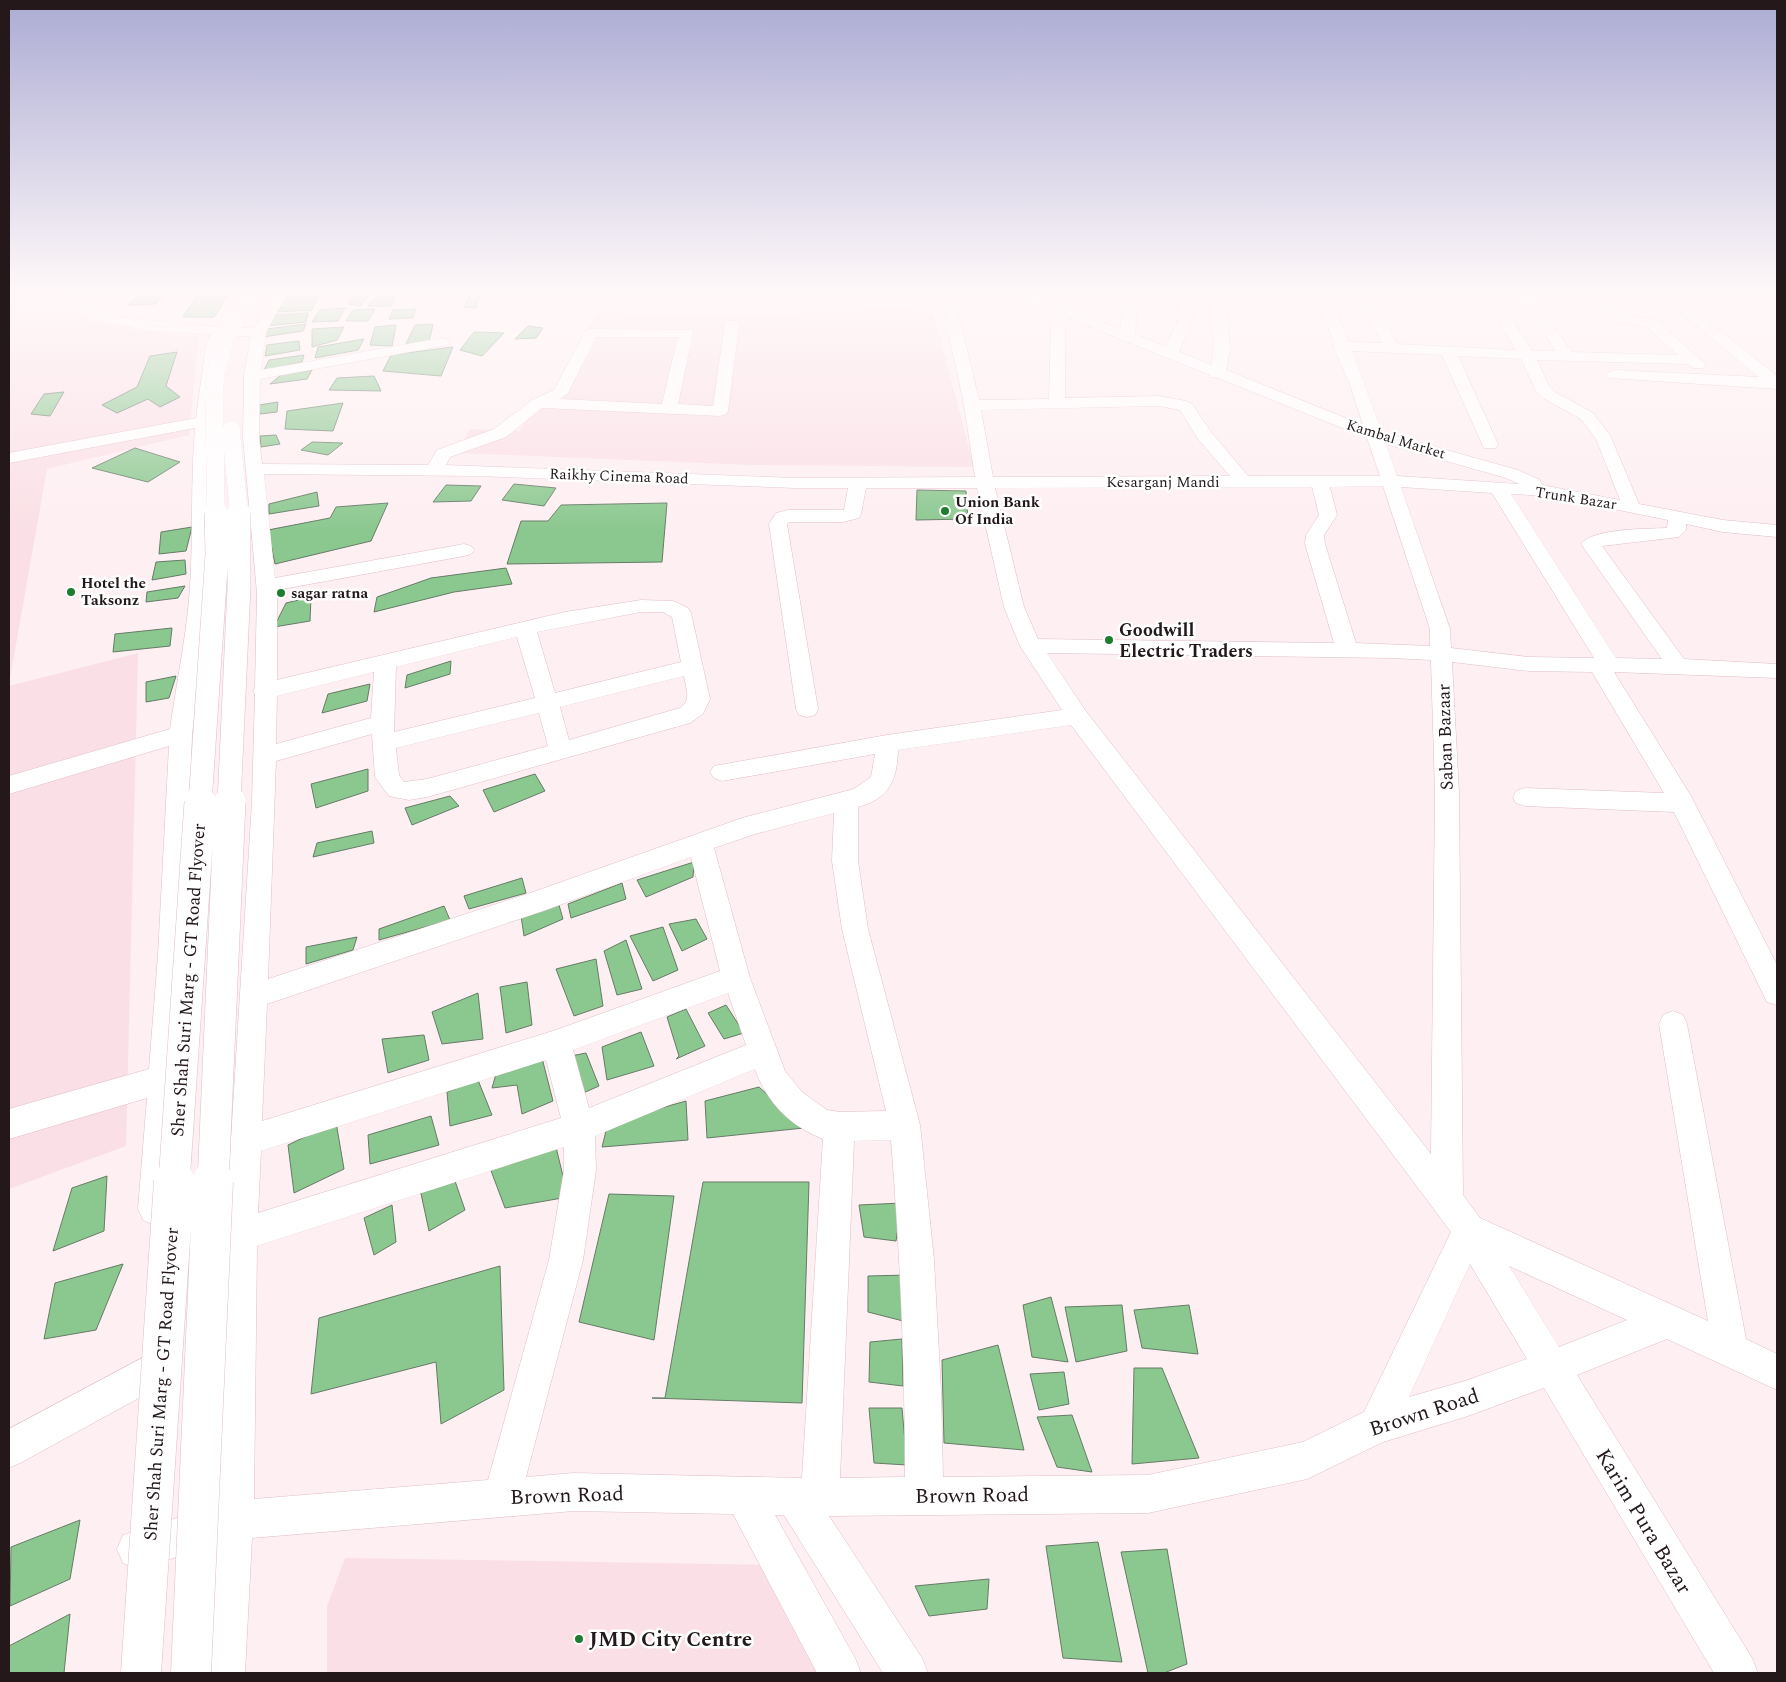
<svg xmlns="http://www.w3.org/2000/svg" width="1786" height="1682" font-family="Spectral,serif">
<rect width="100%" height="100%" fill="#feeff2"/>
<path fill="#fae0e6" d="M9 294H65L90 320 140 331 199 337 189 435 47 469 9 684Z
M931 303 974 467 752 465 457 453 470 429 520 431 536 402 552 398 597 312 783 313 873 309Z
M138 653 126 1146 9 1189V686Z
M345 1558 787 1565 851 1673H327V1606Z"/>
<path fill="#8bc88f" stroke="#657b66" d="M138 294H164L156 304 128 305Z
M198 294H229L214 317H183Z
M289 294H319L312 310 278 312Z
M354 294H370L360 306 348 304Z
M379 294H396L391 306H368Z
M470 294H481L475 308 464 307Z
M345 308 338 321 312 322 320 310Z
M375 309 368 321H346L353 310Z
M416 309 413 318 389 319 393 310Z
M308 313 306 322 266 326 274 315Z
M306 324 303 331 263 337 267 329Z
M433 324 429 342 406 344 415 325Z
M396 325 392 346 370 345 375 327Z
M528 326 543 328 536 338 515 339Z
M344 327 337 340 312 347V329Z
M474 332 504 333 482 356 460 350Z
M364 339 358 350 315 358 318 347Z
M299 341 300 350 265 356 267 345Z
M453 347 441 376 383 371 391 355Z
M177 352 166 386 180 397 160 407 148 399 117 413 102 405 137 387 150 356Z
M304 355 302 362 264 370 269 360Z
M312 370 307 379 270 384 281 375Z
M374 376 381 391 329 390 337 378Z
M64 392 50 416 31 414 44 394Z
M278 402 277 412 260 414 259 405Z
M343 403 333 431 285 429 287 411Z
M276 435 280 444 261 447 260 436Z
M312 442 343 443 328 455 301 450Z
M135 448 180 462 148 482 92 468Z
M514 484 556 488 544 506 502 500Z
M446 485 481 486 471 501 433 502Z
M917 490 966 491 968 519 916 520Z
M317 492 319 506 269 514V504Z
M388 503 371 541 275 564 268 530 330 518 336 507Z
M667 503 662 562 507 564 521 521H548L561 505Z
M192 527 186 551 159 554 161 532Z
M185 560 186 574 152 580 156 562Z
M506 568 512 584 454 592 374 612 377 597 431 578Z
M185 586 178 598 146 602 147 592Z
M311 597 310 621 274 627 286 603Z
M172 628 170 646 113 652 115 634Z
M451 661 450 674 405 688 407 675Z
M176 676 169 698 146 702V682Z
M370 684 367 701 322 713 328 694Z
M368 769V791L316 808 311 784Z
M535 774 545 791 494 812 483 790Z
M450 796 459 806 412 825 405 808Z
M372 831 374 843 313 857 317 843Z
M694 862 693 877 646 897 637 880Z
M522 878 526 893 469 909 464 896Z
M622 883 626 899 571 918 568 904Z
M559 905 563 919 524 936 521 916Z
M444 906 450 920 379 940V929Z
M696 919 707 939 682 951 669 924Z
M663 927 678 970 653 981 630 936Z
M357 937 353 950 306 964V947Z
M626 940 642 989 617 995 604 951Z
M596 959 603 1006 574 1016 556 969Z
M527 982 532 1025 506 1033 500 987Z
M478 993 483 1039 442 1044 432 1012Z
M726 1005 744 1033 724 1039 708 1013Z
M686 1009 705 1046 676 1059 679 1056 667 1017Z
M641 1032 654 1066 607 1080 602 1047Z
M424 1035 429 1060 388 1073 382 1039Z
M586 1053 599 1086 583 1093 571 1056Z
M542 1058 553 1101 522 1114 517 1085 492 1088 496 1074Z
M478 1080 492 1115 450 1126 447 1092Z
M759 1087 804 1128 707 1138 705 1101Z
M686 1101 688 1140 602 1147 608 1123Z
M431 1116 439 1145 370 1164 368 1135Z
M336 1122 344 1169 294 1193 288 1145Z
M556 1147 568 1197 505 1208 490 1168Z
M107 1176 104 1231 53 1251 72 1188Z
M455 1181 465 1210 429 1231 420 1189Z
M703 1182H809L802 1403 652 1398H665Z
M609 1194 674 1196 654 1340 579 1322Z
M902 1203 896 1241 864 1237 859 1205Z
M392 1205 396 1242 374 1255 364 1218Z
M123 1264 96 1330 44 1339 55 1283Z
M500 1266 504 1390 441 1424 436 1362 311 1394 319 1318Z
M908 1275 907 1322 868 1312V1276Z
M1051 1297 1068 1362 1032 1357 1023 1305Z
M1122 1305 1127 1351 1076 1362 1065 1307Z
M1189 1305 1198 1354 1142 1348 1134 1310Z
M902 1339 903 1386 869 1382 870 1342Z
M998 1345 1024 1450 944 1443 942 1360Z
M1134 1368H1162L1199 1458 1132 1464Z
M1064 1372 1069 1404 1039 1410 1030 1374Z
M869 1408H902L907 1465 874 1463Z
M1072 1415 1092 1472 1057 1467 1037 1417Z
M80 1520 70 1579 10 1606 11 1547Z
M1098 1542 1122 1662 1063 1658 1046 1546Z
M1167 1549 1187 1664 1164 1673H1148L1121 1552Z
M989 1579 987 1609 929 1616 915 1586Z
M70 1614 64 1673H9V1646Z"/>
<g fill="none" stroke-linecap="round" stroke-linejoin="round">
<defs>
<path id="minor" d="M71 294H85L105 311 125 318 216 327 227 310H237L239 313 230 328H254L272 294H286L266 332 261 370 442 338 447 339 449 342 447 345 442 346 260 379 259 438 262 464 428 465 437 450 494 429 532 400 554 390 584 333 586 330 591 329 691 330 693 333 678 404 713 406 725 324 727 321H737L739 324 728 411 726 414 720 416 542 408 506 437 450 457 446 465 796 478 975 477 964 405 944 312 936 294H950L958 312 979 400 1049 399 1051 324 1057 313 1016 297 1014 294H1034L1120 329 1124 294H1138L1135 334 1166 347 1178 320 1182 294H1196L1192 320 1179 352 1211 365 1214 349 1211 294H1225L1230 349 1226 370 1363 425 1349 382 1333 346 1335 344 1315 294H1329L1349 342 1382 343 1359 299 1360 294H1374L1373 299 1397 344 1516 350 1488 302 1401 298 1394 294H1497L1532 351H1556L1517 294H1531L1572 352 1678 355 1647 327 1615 322 1588 294H1603L1624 315 1656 320 1703 362 1706 365 1703 368H1693L1688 364 1537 360 1549 386 1555 392 1593 413 1610 435 1639 504 1723 520 1777 525V537L1723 532 1686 524V530L1679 537 1602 546 1684 659 1777 664V678L1614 672 1691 796 1777 965V1005L1767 1002 1674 812 1525 806 1516 803 1513 797 1516 791 1525 788 1664 793 1592 672 1529 671 1452 662 1459 793 1463 1195 1480 1218 1708 1321 1659 1024 1663 1015 1673 1011 1683 1015 1687 1024 1746 1339 1777 1354V1390L1667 1339 1577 1375 1752 1658 1758 1673H1714L1544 1388 1465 1417 1383 1442 1307 1479 1148 1513 829 1516 922 1658 928 1673H883L784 1515H775L855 1658 861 1673H817L733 1514 574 1511 252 1538 245 1673H203L213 1546 137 1569 123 1563 117 1549 123 1535 215 1506 225 1235 252 802 255 694 253 691 255 688 257 593 243 438 244 376 251 336H225L220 344 214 392 209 472 211 499 209 600 192 734 186 955 170 1209 165 1220 154 1225 143 1220 138 1209 147 1098 9 1139V1109L149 1069 158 955 169 746 9 794V776L170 729C176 686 185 643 189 600 194 543 190 486 195 428L9 463V453L196 418 206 344 211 335C172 331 91 334 71 294ZM1068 318 1210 375 1211 377 1218 378 1367 438 1380 476H1248L1211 432 1192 404 1186 401 1159 396 1065 398V324ZM596 337H678L662 404 560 399 568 393ZM1352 351 1442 355 1482 444 1484 448H1496L1498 444 1458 356 1521 359 1536 391 1543 398 1581 419 1596 439 1620 500 1542 485 1540 480 1518 470 1382 432ZM1159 406 1180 410 1198 439 1230 476 993 477 981 410ZM1386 444 1506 478 1519 484 1397 476ZM264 474 477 476 796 488H848L844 510H788L776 513 769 524 796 709 799 715 807 717 815 715 818 709 787 524 789 522H843L859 518 861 514 866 488H977L1004 607 1020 646 1062 710 887 735 714 766 710 772 714 778 722 781 875 754 871 777 854 789 742 818 533 892 268 979 276 761 372 734 375 777 389 796 409 800 427 797 690 723 703 714 710 699 691 613 688 608 673 601 641 600 565 612 277 680V590L464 556 471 554 474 550 471 546 464 544 275 578ZM1383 486 1430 629V646L1356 643 1325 544 1324 535 1337 515 1330 487ZM1312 487 1319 515 1306 535 1305 544 1334 643 1038 639 1024 607 995 488ZM1401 487 1492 493 1594 658 1529 657 1451 648 1450 629ZM1511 494 1550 496 1668 520 1667 528C1648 529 1593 528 1581 544L1662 659 1616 658ZM641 612H663L672 617 681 662 555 693 537 632ZM517 637 535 698 394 732 396 667ZM1047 653 1391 658 1431 660 1435 793 1431 1154 1085 710ZM374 672 371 718 276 744 277 696ZM684 676C686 689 692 700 680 708L569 740 560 707ZM539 713 548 746 427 779 404 782 399 775 396 748ZM1071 725 1451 1232 1364 1412 1303 1442 1148 1475 943 1477 941 1391 934 1260 920 1125 868 929 858 861V807C890 798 897 780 898 750ZM834 813 832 861 842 929 886 1111 840 1112 827 1110 802 1092 785 1071 750 978 714 848 755 834ZM691 857 720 971 556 1030 262 1121 267 1004 546 910ZM728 993 746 1045 589 1108 573 1050ZM546 1060 561 1118 258 1213 261 1151ZM755 1069C767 1103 790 1126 823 1139L802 1478 574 1473 526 1477 583 1260 596 1170 595 1136ZM891 1140C900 1253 905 1364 905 1477L840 1478 854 1141ZM564 1147V1170L549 1260 488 1480 254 1499 257 1246ZM1470 1264 1527 1359 1465 1381 1409 1397ZM1509 1266 1627 1320 1559 1347Z
M1658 294H1674L1777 376V389L1609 378 1607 375 1609 372 1615 370 1759 377Z
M144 1357 157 1362 162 1375 157 1388 22 1462 9 1468V1429Z"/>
</defs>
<use href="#minor" stroke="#e1bec7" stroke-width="1"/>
<use href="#minor" fill="#fff" fill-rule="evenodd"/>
<defs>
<path id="major-bridge-far3" d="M231 431 239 514
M216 514 214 392 216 371 225 337 251 294"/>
<path id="major-bridge-far2" d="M200 803 217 554 216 513
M229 803 239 587V513"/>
<path id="major-bridge-far1" d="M174 1183 200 802
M213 1183 230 802"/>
<path id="major-bridge" d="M141 1673 174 1181
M191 1673 213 1181"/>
</defs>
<use href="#major-bridge-far3" stroke="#e1bec7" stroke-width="18" stroke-linecap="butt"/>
<use href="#major-bridge-far2" stroke="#e1bec7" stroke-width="24" stroke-linecap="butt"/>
<use href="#major-bridge-far1" stroke="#e1bec7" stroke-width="32" stroke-linecap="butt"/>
<use href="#major-bridge" stroke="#e1bec7" stroke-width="41" stroke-linecap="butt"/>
<use href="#major-bridge-far3" stroke="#fff" stroke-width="18"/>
<use href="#major-bridge-far2" stroke="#fff" stroke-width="23"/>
<use href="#major-bridge-far1" stroke="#fff" stroke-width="31"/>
<use href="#major-bridge" stroke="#fff" stroke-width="40"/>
</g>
<linearGradient id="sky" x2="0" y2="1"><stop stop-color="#acacd4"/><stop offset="0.55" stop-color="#fff8f9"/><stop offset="1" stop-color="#fff8f9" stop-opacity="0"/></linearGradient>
<rect width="1786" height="530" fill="url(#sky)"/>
<g fill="#1c7d2f" stroke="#fff" stroke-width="2">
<circle cx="945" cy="511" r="5"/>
<circle cx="71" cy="592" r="5"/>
<circle cx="281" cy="593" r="5"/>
<circle cx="1109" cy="640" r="5"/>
<circle cx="579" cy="1639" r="5"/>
</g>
<g text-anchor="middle" stroke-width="5" stroke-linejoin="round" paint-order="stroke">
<g font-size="15" fill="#24181b" stroke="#fff">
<text transform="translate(1396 439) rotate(17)" y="5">Kambal Market</text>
<text transform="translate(619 476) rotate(2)" y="5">Raikhy Cinema Road</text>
<text x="1163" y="487">Kesarganj Mandi</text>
<text transform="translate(1576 498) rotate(9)" y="5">Trunk Bazar</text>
</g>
<g font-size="15" font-weight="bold" fill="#24181b" stroke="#fff" text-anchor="start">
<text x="955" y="507">Union Bank<tspan x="955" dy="17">Of India</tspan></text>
<text x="81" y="588">Hotel the<tspan x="81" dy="17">Taksonz</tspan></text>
<text x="291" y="598">sagar ratna</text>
</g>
<g font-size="18" font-weight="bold" fill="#24181b" stroke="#fff" text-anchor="start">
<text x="1119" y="636">Goodwill<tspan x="1119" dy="21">Electric Traders</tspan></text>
</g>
<g font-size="18" fill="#24181b" stroke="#fff">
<text transform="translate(1445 737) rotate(-92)" y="6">Saban Bazaar</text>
<text transform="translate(188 980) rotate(-86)" y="6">Sher Shah Suri Marg - GT Road Flyover</text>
<text transform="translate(161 1384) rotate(-86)" y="6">Sher Shah Suri Marg - GT Road Flyover</text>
</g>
<g font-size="21" fill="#24181b" stroke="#fff">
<text transform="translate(1424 1412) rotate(-18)" y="7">Brown Road</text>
<text transform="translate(567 1495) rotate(-2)" y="7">Brown Road</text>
<text transform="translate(972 1495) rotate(-1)" y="7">Brown Road</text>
<text transform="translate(1644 1521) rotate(59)" y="7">Karim Pura Bazar</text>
</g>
<g font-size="21" font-weight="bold" fill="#24181b" stroke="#fff" text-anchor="start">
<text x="589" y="1646">JMD City Centre</text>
</g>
</g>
<rect width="1786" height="1682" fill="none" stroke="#24181b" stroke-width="20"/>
</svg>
